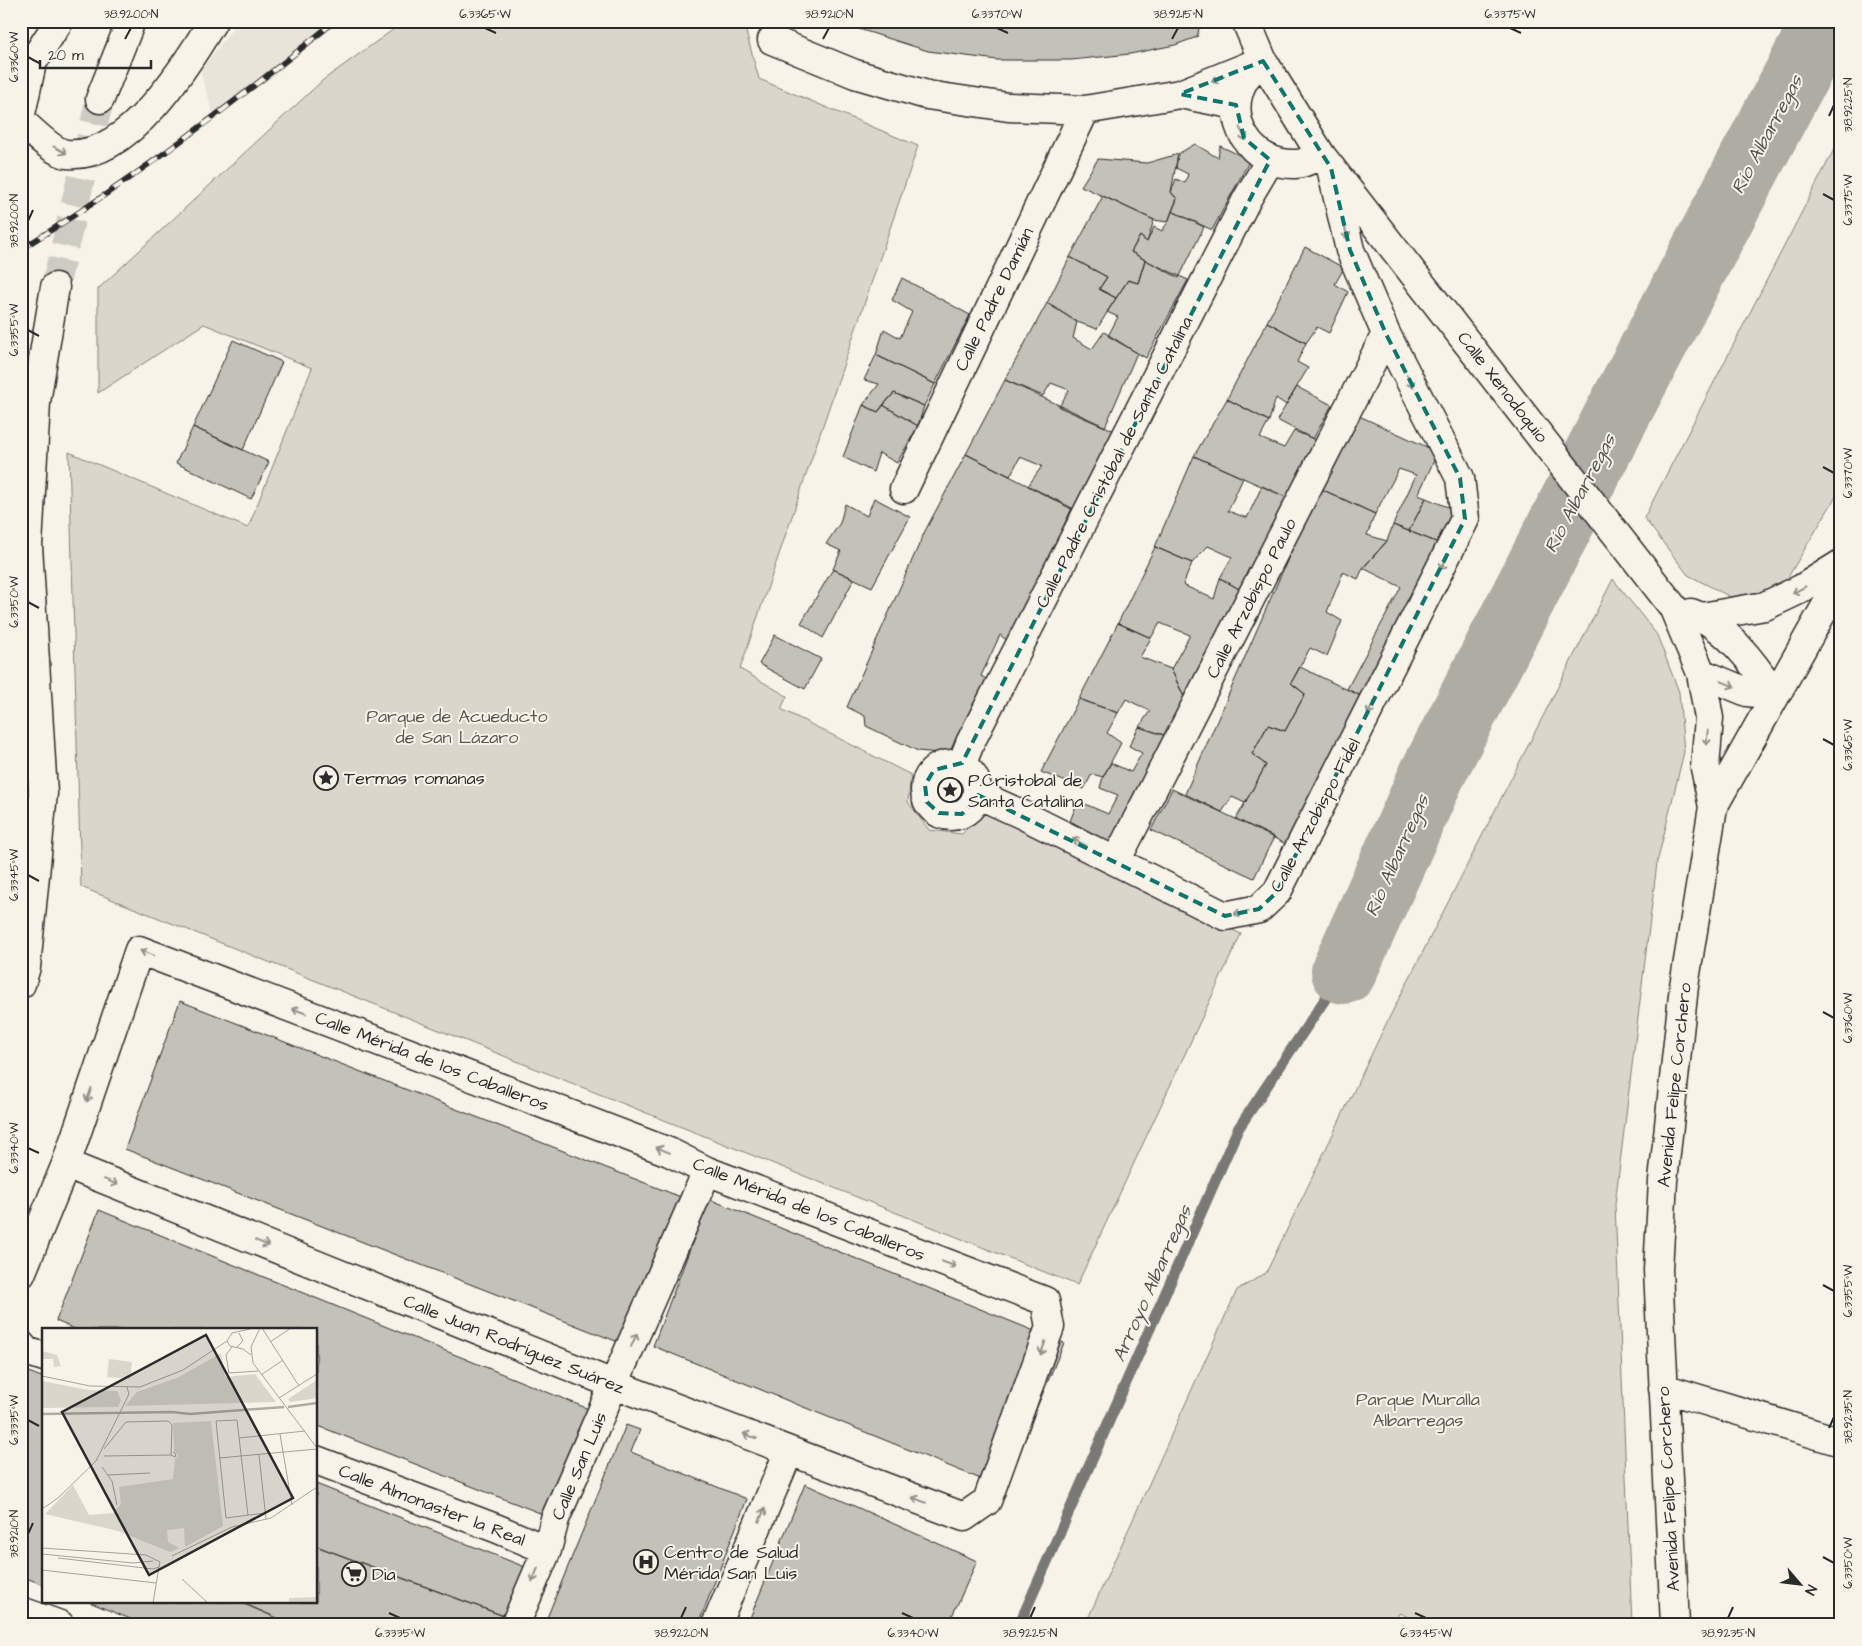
<svg xmlns="http://www.w3.org/2000/svg" width="1862" height="1646" font-family="'Architects Daughter',sans-serif">
<rect width="100%" height="100%" fill="#f7f3e8"/>
<filter id="ink" filterUnits="userSpaceOnUse"><feTurbulence type="fractalNoise" baseFrequency=".02" numOctaves="2"/><feDisplacementMap in="SourceGraphic" scale="10" xChannelSelector="R" yChannelSelector="G"/><feConvolveMatrix kernelMatrix="1 2 1 2 8 2 1 2 1" color-interpolation-filters="sRGB"/></filter>
<g filter="url(#ink)">
<path fill="#e8e4da" d="M238 21H332L275 75 214 116 200 71Z"/>
<path fill="#dad6cc" stroke="#82807c" d="M405 21H743L759 79 918 146 740 669 787 696 781 709 911 775 908 802 929 830 962 834 984 810 1241 934 1077 1285 81 887 69 452 248 528 312 368 204 324 98 393V289L323 80Z
M1841 136V488L1784 584 1742 603 1688 575 1644 518Z
M1613 579 1657 635 1679 692 1684 752 1657 863 1615 1204 1632 1625H1425L1399 1613 1394 1625H1085L1237 1290 1266 1273 1387 1022Z"/>
<g fill="none" stroke-linecap="round" stroke-linejoin="round">
<path stroke="#7a7874" stroke-width="11" d="M1019 1625 1238 1129 1344 971"/>
<path stroke="#afaca4" stroke-width="66" d="M1344 971 1432 775 1616 417 1825 21"/>
</g>
<path fill="#c4c1b9" stroke="#2b2b2b" d="M834 21H1201L1197 37 1175 45 1130 54 1071 60H997L928 51Z
M1195 144 1218 158 1220 146 1250 160 1212 230 1172 211 1177 199 1171 192 1176 179 1185 183 1188 174 1176 168 1178 154Z
M1178 154 1171 192 1177 199 1168 222 1154 220 1081 186 1098 159 1147 163Z
M1103 196 1154 220 1147 242 1140 236 1131 252 1145 260 1138 283 1128 280 1116 298 1099 289 1107 277 1070 257Z
M1172 211 1204 227 1179 278 1131 252 1140 236 1147 242 1154 227 1162 231 1168 222Z
M1305 247 1344 268 1335 284 1348 292 1329 333 1317 327 1306 343 1267 322Z
M1070 257 1107 277 1099 289 1116 298 1097 329 1077 322 1047 303Z
M1145 260 1188 280 1146 358 1108 336 1118 317 1107 312 1128 280 1138 283Z
M902 278 970 315 935 384 876 355 884 329 900 338 912 312 892 300Z
M1047 303 1077 322 1073 338 1092 349 1104 332 1137 353 1105 427 1059 407 1069 390 1051 383 1043 396 1005 380Z
M1267 322 1306 343 1297 362 1308 368 1286 405 1276 398 1269 421 1227 399Z
M233 340 282 362 243 450 193 427Z
M876 355 935 384 924 406 894 393 878 412 863 405 879 384 864 380Z
M1005 380 1119 433 1079 513 1028 486 1042 466 1020 457 1010 476 966 454Z
M1297 387 1332 405 1313 439 1277 420Z
M894 393 924 406 918 426 883 405Z
M1227 399 1269 421 1260 438 1284 448 1294 431 1329 445 1299 503 1194 456Z
M863 405 878 412 883 405 918 426 897 463 879 453 873 472 843 457Z
M1357 415 1438 452 1418 495 1426 498 1409 531 1393 525 1416 475 1399 469 1375 514 1319 488Z
M193 427 269 462 251 499 176 463Z
M966 454 1072 508 1009 642 1000 635 981 676 988 680 949 754 918 751 866 726 865 716 847 707 925 531Z
M1194 456 1243 478 1228 511 1247 518 1262 486 1299 503 1246 593 1220 578 1232 557 1208 546 1192 563 1155 547Z
M1319 488 1375 514 1367 535 1387 541 1363 568 1358 579 1343 572 1327 612 1342 621 1327 656 1310 648 1291 683 1305 694 1285 731 1268 725 1252 754 1266 765 1245 803 1232 797 1222 812 1185 794Z
M874 498 910 517 872 587 833 569 841 551 826 544 840 523 845 504 867 516Z
M1426 498 1455 510 1441 544 1409 531Z
M1393 525 1441 544 1367 699 1347 689 1401 587 1363 568 1387 541Z
M1155 547 1192 563 1183 585 1214 599 1220 578 1246 593 1186 701 1171 669 1190 635 1160 623 1151 638 1118 623Z
M833 569 854 579 823 638 801 623Z
M1118 623 1151 638 1140 657 1171 669 1186 701 1167 736 1139 727 1150 711 1126 699 1118 713 1079 699Z
M775 635 821 659 805 689 759 664Z
M1300 667 1367 699 1292 847 1236 819 1266 765 1252 754 1268 725 1285 731 1305 694 1291 683Z
M1079 699 1118 713 1107 733 1121 743 1103 777 1092 774 1084 789 1041 772Z
M1139 727 1167 736 1111 843 1070 821 1078 801 1108 814 1118 795 1100 788 1103 777 1111 763 1131 772 1142 753 1129 746Z
M1172 789 1274 837 1254 878 1151 830Z
M180 1001 686 1199 631 1347 125 1149Z
M709 1199 1064 1343 1003 1488 653 1346Z
M99 1210 601 1414 555 1519 316 1425V1330H77L56 1321Z
M21 1369 44 1378V1585L21 1576Z
M626 1425 640 1430 631 1452 747 1499 698 1625H544Z
M316 1484 525 1567 504 1616 316 1546Z
M805 1484 977 1561 948 1625H747Z
M316 1546 504 1616 500 1625H293L240 1602H316Z
M89 1602H240L293 1625H145Z"/>
<g fill="none" stroke-linecap="round" stroke-linejoin="round">
<path stroke="#cecbc2" stroke-width="28" stroke-dasharray="28 14" stroke-linecap="butt" d="M55 287 100 99"/>
<defs>
<path id="minor" d="M1246 21 1263 61 1321 155 1673 607 1701 673 1747 692 1775 695
M772 40 855 74 927 95 1008 107 1085 110 1180 94
M1263 61C1257 67 1248 73 1244 80 1222 119 1251 166 1296 164 1304 164 1314 158 1321 155
M1236 105 1180 94 1259 62
M21 114 32 63 59 21
M21 121C31 130 54 153 67 154 128 160 186 66 213 21
M904 489 1085 110
M1691 613C1726 625 1755 665 1775 695
M1702 617 1765 606 1801 589 1841 564
M1701 673 1709 718 1705 768 1713 807
M925 790a26 26 0 1 1 52 0a26 26 0 1 1-52 0Z
M961 766 970 743 1247 199 1270 160
M977 794 1021 814 1225 916 1259 909 1277 892 1465 519 1460 478 1386 334 1350 250 1331 168
M1116 861 1386 334
M21 1274 66 1164 139 950 669 1152 707 1171 1045 1301 1050 1327 987 1501 964 1517 613 1384 66 1164
M21 1345 26 1351 44 1357
M1663 1388 1841 1442
M316 1460 498 1529 547 1550
M21 1611 60 1625
M515 1625 547 1550 555 1519 707 1171
M716 1625 789 1451
M1675 1625 1658 1270 1663 1181 1684 986 1713 807 1841 579"/>
<path id="major" d="M100 99 131 21
M21 984 26 967 43 793 28 546 36 402 55 287"/>
</defs>
<use href="#minor" stroke="#2b2b2b" stroke-width="31"/>
<use href="#major" stroke="#2b2b2b" stroke-width="31"/>
<use href="#minor" stroke="#f7f3e8" stroke-width="28"/>
<use href="#major" stroke="#f7f3e8" stroke-width="28"/>
<defs>
<path id="rail" d="M21 249C131 182 235 103 335 21"/>
</defs>
<use href="#rail" stroke="#2b2b2b" stroke-width="5.5"/>
<use href="#rail" stroke="#f7f3e8" stroke-width="4" stroke-dasharray="11" stroke-linecap="butt"/>
</g>
<defs><path id="oneway-shaft" d="M-6 0H5M1.5-3L5.5 0L1.5 3" fill="none" stroke-width="1.6" stroke-linecap="round" stroke-linejoin="round" transform="scale(1.25)"/></defs>
<g stroke="#918f8a">
<use href="#oneway-shaft" transform="translate(1218 79) rotate(158)"/>
<use href="#oneway-shaft" transform="translate(1243 134) rotate(62)"/>
<use href="#oneway-shaft" transform="translate(60 150) rotate(28)"/>
<use href="#oneway-shaft" transform="translate(1346 232) rotate(77)"/>
<use href="#oneway-shaft" transform="translate(1410 381) rotate(63)"/>
<use href="#oneway-shaft" transform="translate(1444 563) rotate(117)"/>
<use href="#oneway-shaft" transform="translate(1799 590) rotate(152)"/>
<use href="#oneway-shaft" transform="translate(1728 684) rotate(22)"/>
<use href="#oneway-shaft" transform="translate(1371 708) rotate(117)"/>
<use href="#oneway-shaft" transform="translate(1707 738) rotate(95)"/>
<use href="#oneway-shaft" transform="translate(1079 842) rotate(-154)"/>
<use href="#oneway-shaft" transform="translate(1241 913) rotate(170)"/>
<use href="#oneway-shaft" transform="translate(147 953) rotate(-160)"/>
<use href="#oneway-shaft" transform="translate(299 1011) rotate(-159)"/>
<use href="#oneway-shaft" transform="translate(89 1095) rotate(109)"/>
<use href="#oneway-shaft" transform="translate(663 1150) rotate(-158)"/>
<use href="#oneway-shaft" transform="translate(111 1182) rotate(22)"/>
<use href="#oneway-shaft" transform="translate(262 1243) rotate(22)"/>
<use href="#oneway-shaft" transform="translate(949 1264) rotate(21)"/>
<use href="#oneway-shaft" transform="translate(634 1340) rotate(-66)"/>
<use href="#oneway-shaft" transform="translate(1043 1348) rotate(110)"/>
<use href="#oneway-shaft" transform="translate(750 1436) rotate(-159)"/>
<use href="#oneway-shaft" transform="translate(919 1500) rotate(-159)"/>
<use href="#oneway-shaft" transform="translate(762 1515) rotate(-67)"/>
<use href="#oneway-shaft" transform="translate(535 1575) rotate(112)"/>
</g>
</g>
<path fill="none" stroke="#0f766e" stroke-width="4" stroke-dasharray="10 6" stroke-linejoin="round" d="M1263 61 1331 168 1350 250 1386 334 1460 478 1465 519 1277 892 1259 909 1225 916 978 795 962 814 939 813 927 802 925 785 934 770 962 763 1270 160 1244 138 1236 105 1180 94Z"/>
<path fill="none" stroke="#2b2b2b" stroke-width="2" d="M485 28 496 33M997 28 1008 33M1510 28 1521 33M125 39 131 28M823 39 829 28M1172 39 1178 28M28 57 39 63M1829 116 1834 105M1823 194 1834 200M28 221 33 210M28 330 39 336M1823 467 1834 473M28 602 39 608M1823 739 1834 745M28 875 39 881M1823 1012 1834 1018M28 1148 39 1153M1823 1285 1834 1291M28 1420 39 1426M1829 1428 1834 1417M28 1534 33 1523M1823 1557 1834 1563M389 1613 400 1618M902 1613 913 1618M1415 1613 1426 1618M681 1618 686 1607M1030 1618 1035 1607M1728 1618 1733 1607"/>
<defs>
<symbol id="sight-ring" viewBox="-11 -11 22 22"><circle r="9.5" fill="#f7f3e8" stroke="#2b2b2b" stroke-width="1.5"/><path d="M0-6L1.8-2.2L6-1.7L2.9 1.2L3.7 5.4L0 3.3L-3.7 5.4L-2.9 1.2L-6-1.7L-1.8-2.2Z" fill="#2b2b2b"/></symbol>
<symbol id="hospital-ring" viewBox="-11 -11 22 22"><circle r="9.5" fill="#f7f3e8" stroke="#2b2b2b" stroke-width="1.5"/><path d="M-5-5h3v3.5h4V-5h3V5h-3V1.5h-4V5h-3Z" fill="#2b2b2b"/></symbol>
<symbol id="supermarket-ring" viewBox="-11 -11 22 22"><circle r="9.5" fill="#f7f3e8" stroke="#2b2b2b" stroke-width="1.5"/><path d="M-6-5.5h2.5l.6 2H6L4.5 2H-2.5L-4.4-4H-6ZM-1.5 3.2a1.3 1.3 0 1 0 .1 0ZM3 3.2a1.3 1.3 0 1 0 .1 0Z" fill="#2b2b2b"/></symbol>
</defs>
<g fill-rule="evenodd">
<use href="#sight-ring" x="312" y="764" width="28" height="28"/>
<use href="#sight-ring" x="936" y="776" width="28" height="28"/>
<use href="#hospital-ring" x="632" y="1548" width="28" height="28"/>
<use href="#supermarket-ring" x="340" y="1560" width="28" height="28"/>
</g>
<g text-anchor="middle" stroke-width="4" stroke-linejoin="round" paint-order="stroke">
<g font-size="18" fill="#2b2b2b" stroke="#f7f3e8">
<text transform="translate(994 299) rotate(-64)" y="6">Calle Padre Damián</text>
<text transform="translate(1503 387) rotate(52)" y="6">Calle Xenodoquio</text>
<text transform="translate(1114 462) rotate(-63)" y="6">Calle Padre Cristóbal de Santa Catalina</text>
<text transform="translate(1251 598) rotate(-63)" y="6">Calle Arzobispo Paulo</text>
<text transform="translate(1315 815) rotate(-62)" y="6">Calle Arzobispo Fidel</text>
<text transform="translate(432 1061) rotate(21)" y="6">Calle Mérida de los Caballeros</text>
<text transform="translate(1674 1085) rotate(-84)" y="6">Avenida Felipe Corchero</text>
<text transform="translate(809 1209) rotate(22)" y="6">Calle Mérida de los Caballeros</text>
<text transform="translate(514 1344) rotate(22)" y="6">Calle Juan Rodríguez Suárez</text>
<text transform="translate(579 1466) rotate(-67)" y="6">Calle San Luis</text>
<text transform="translate(1668 1489) rotate(-93)" y="6">Avenida Felipe Corchero</text>
<text transform="translate(432 1505) rotate(21)" y="6">Calle Almonaster la Real</text>
</g>
<g font-size="18" fill="#575653" stroke="#f7f3e8">
<text x="457" y="722">Parque de Acueducto<tspan x="457" dy="21">de San Lázaro</tspan></text>
<text x="1418" y="1405">Parque Muralla<tspan x="1418" dy="21">Albarregas</tspan></text>
</g>
<g font-size="18" fill="#2b2b2b" stroke="#f7f3e8" text-anchor="start">
<text x="344" y="784">Termas romanas</text>
<text x="968" y="786">P.Cristobal de<tspan x="968" dy="21">Santa Catalina</tspan></text>
<text x="664" y="1558">Centro de Salud<tspan x="664" dy="21">Mérida San Luis</tspan></text>
<text x="372" y="1580">Dia</text>
</g>
<g font-size="19" font-style="italic" fill="#53524f" stroke="#f7f3e8">
<text transform="translate(1766 134) rotate(-62)" y="7">Río Albarregas</text>
<text transform="translate(1579 493) rotate(-62)" y="7">Río Albarregas</text>
<text transform="translate(1396 855) rotate(-66)" y="7">Río Albarregas</text>
<text transform="translate(1151 1283) rotate(-66)" y="7">Arroyo Albarregas</text>
</g>
</g>
<g transform="translate(42 1328)">
<rect width="275" height="275" fill="#f7f3e8"/>
<path d="M0 23 15 27 19 38 12 39 11 31H0ZM179 25 183 49 213 46 234 74 83 78 95 64 137 49ZM67 31 90 34 88 51 65 49ZM275 52V70L248 74 246 71ZM0 53 47 62 75 63 79 72 76 79 0 80ZM169 93 181 198 143 219 142 200 125 202 126 214 137 220 128 224 76 203 3 186 31 157 47 187 71 185 79 176 77 159 131 151 133 131 136 127 132 123 131 95ZM275 269V275H247V270Z" fill="#dad6cc"/>
<path fill="none" stroke="#afaca4" stroke-width="2.5" d="M246 79 275 75M130 84 148 86 242 79M0 86 130 84"/>
<path fill="none" stroke="#a5a39c" stroke-width="1" d="M218 0 209 19 211 35 275 120M220 0 257 58M208 1 190 5 185 13 188 18 201 21 209 27M228 14 249 0M190 19 184 27 187 45 216 43M195 19 201 13 197 5M219 47 241 32M0 48 48 58 98 59 141 42 185 13M237 70 275 46M238 106 250 177M197 110 263 103M62 121 84 94 126 93 130 97 129 127 133 129 134 126 131 124M217 127 224 191M62 128 129 127M177 130 275 121M60 139 70 153 75 177M66 147 108 145M0 181 16 170 54 133 87 66 85 59M206 187 195 92 174 93 184 190 223 185M0 220 104 227 118 234 117 239 111 241 16 230M0 226 91 235 111 233M130 228 190 199 229 190 275 159M0 242 114 255M140 251 166 275M111 275 117 239"/>
<path fill="#2b2b2b" fill-opacity="0.15" stroke="#2b2b2b" stroke-width="2.5" d="M164 7 251 170 107 247 20 84Z"/>
<rect width="275" height="275" fill="none" stroke="#2b2b2b" stroke-width="2.5"/>
</g>
<rect width="1862" height="1646" fill="none" stroke="#f7f3e8" stroke-width="55"/>
<g transform="translate(1800 1584) rotate(118)" stroke="#f7f3e8" stroke-width="4" paint-order="stroke">
<path d="M0-4L9 19L0 12L-9 19Z" fill="#2b2b2b"/>
<text y="-8" font-size="14" font-weight="bold" text-anchor="middle" fill="#2b2b2b">N</text>
</g>
<path d="M40 60v8h111v-8" fill="none" stroke="#2b2b2b" stroke-width="2.5"/>
<text x="48" y="60" font-size="15" fill="#2b2b2b" stroke="#f7f3e8" stroke-width="4" paint-order="stroke">20 m</text>
<rect x="28" y="28" width="1806" height="1590" fill="none" stroke="#2b2b2b" stroke-width="2"/>
<g font-size="12" text-anchor="middle" fill="#2b2b2b">
<text x="131" y="18">38.9200°N</text>
<text x="485" y="18">6.3365°W</text>
<text x="829" y="18">38.9210°N</text>
<text x="997" y="18">6.3370°W</text>
<text x="1178" y="18">38.9215°N</text>
<text x="1510" y="18">6.3375°W</text>
<text transform="translate(14 57) rotate(-90)" y="4">6.3360°W</text>
<text transform="translate(1848 105) rotate(-90)" y="4">38.9225°N</text>
<text transform="translate(1848 200) rotate(-90)" y="4">6.3375°W</text>
<text transform="translate(14 221) rotate(-90)" y="4">38.9200°N</text>
<text transform="translate(14 330) rotate(-90)" y="4">6.3355°W</text>
<text transform="translate(1848 473) rotate(-90)" y="4">6.3370°W</text>
<text transform="translate(14 602) rotate(-90)" y="4">6.3350°W</text>
<text transform="translate(1848 745) rotate(-90)" y="4">6.3365°W</text>
<text transform="translate(14 875) rotate(-90)" y="4">6.3345°W</text>
<text transform="translate(1848 1018) rotate(-90)" y="4">6.3360°W</text>
<text transform="translate(14 1148) rotate(-90)" y="4">6.3340°W</text>
<text transform="translate(1848 1291) rotate(-90)" y="4">6.3355°W</text>
<text transform="translate(1848 1417) rotate(-90)" y="4">38.9235°N</text>
<text transform="translate(14 1420) rotate(-90)" y="4">6.3335°W</text>
<text transform="translate(14 1534) rotate(-90)" y="4">38.9210°N</text>
<text transform="translate(1848 1563) rotate(-90)" y="4">6.3350°W</text>
<text x="400" y="1637">6.3335°W</text>
<text x="681" y="1637">38.9220°N</text>
<text x="913" y="1637">6.3340°W</text>
<text x="1030" y="1637">38.9225°N</text>
<text x="1426" y="1637">6.3345°W</text>
<text x="1728" y="1637">38.9235°N</text>
</g>
</svg>
